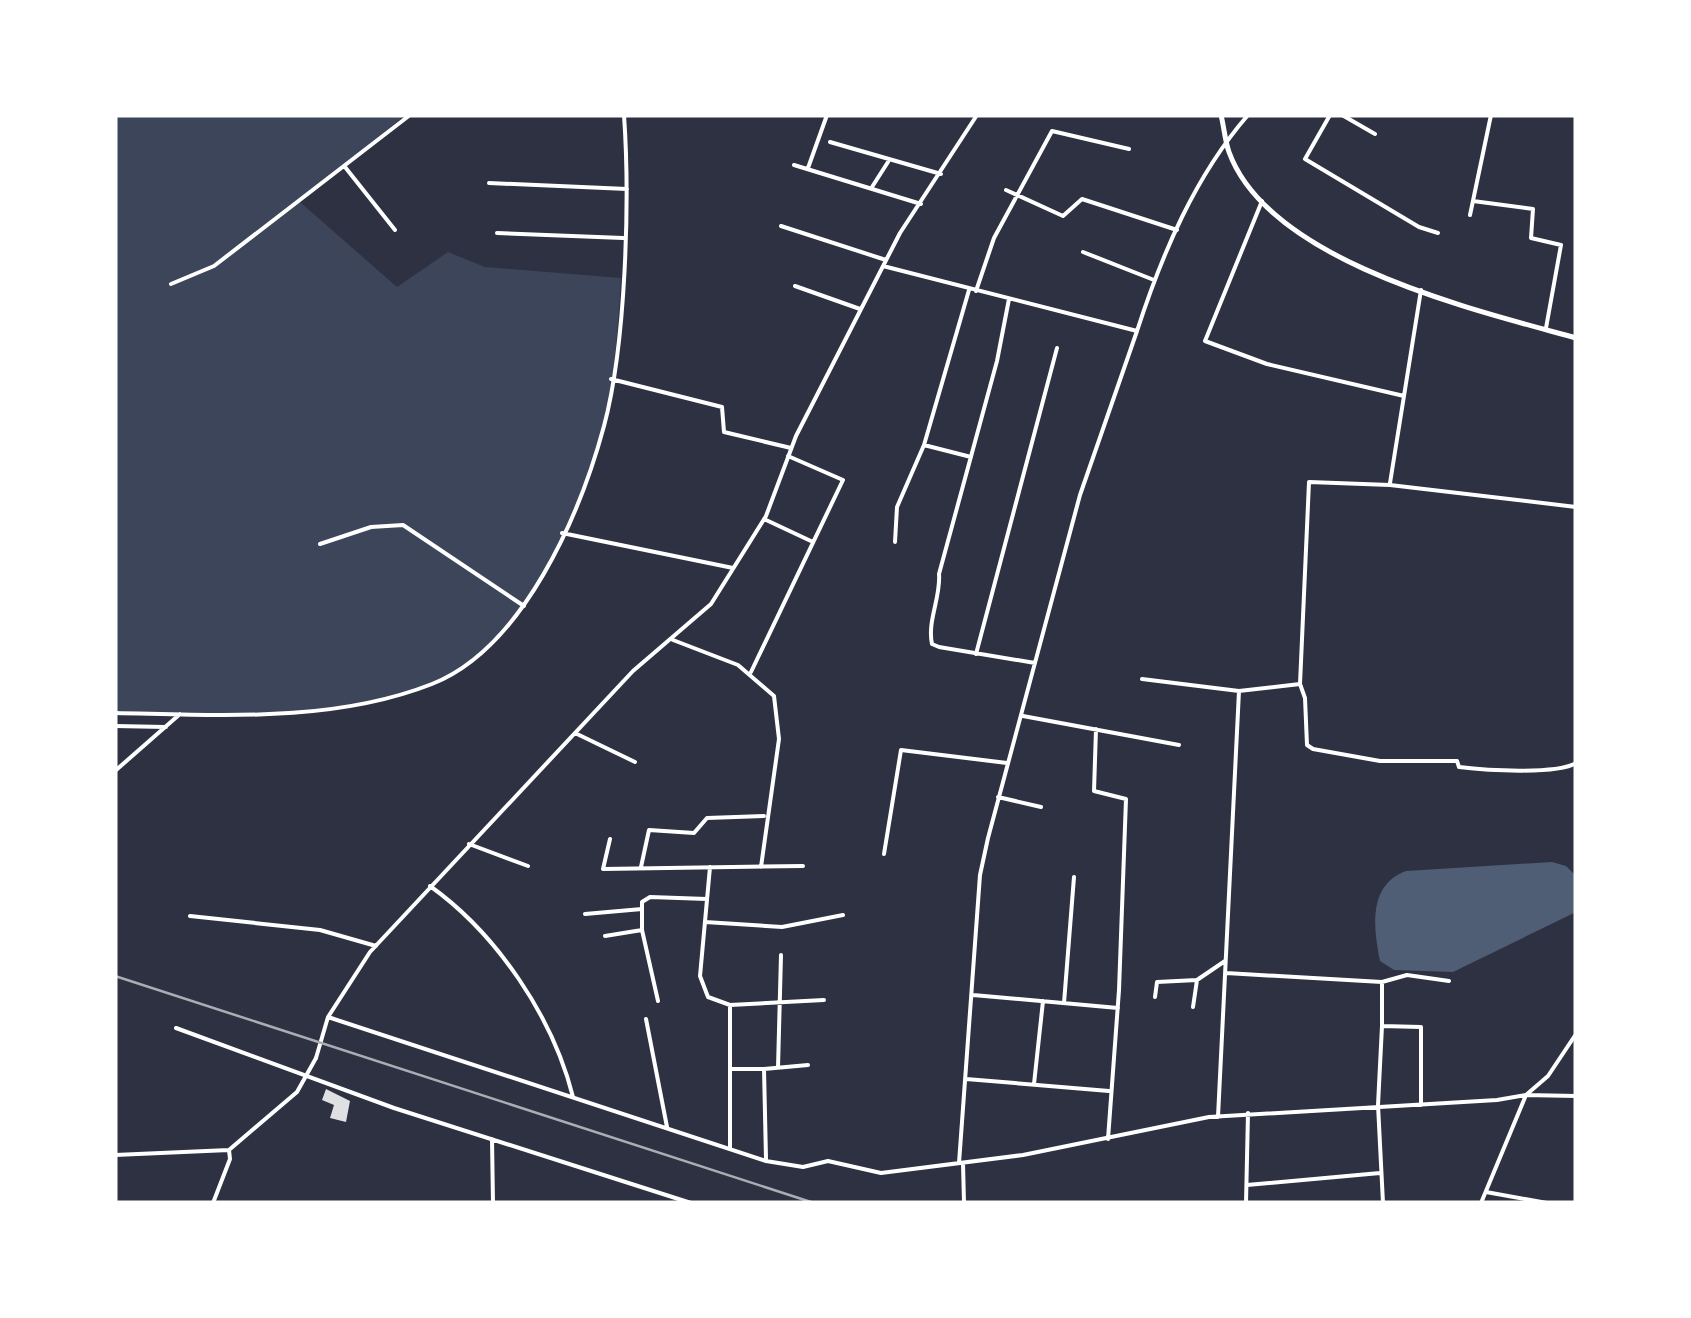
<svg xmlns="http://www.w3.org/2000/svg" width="1691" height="1318" font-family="Overpass,sans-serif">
<rect width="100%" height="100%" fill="#2d3142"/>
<path fill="#3c4559" d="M115 115H405L300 202 397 287 448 252 485 267 621 278C618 326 615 375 605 421 587 507 516 652 430 684 330 721 220 714 115 713Z"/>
<path fill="#4f5d75" d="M1552 862 1566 866 1576 876V912L1453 972 1394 970 1380 961C1373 927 1368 885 1406 871Z"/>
<path fill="#e0e0e3" d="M326 1089 350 1101 346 1122 330 1118 334 1105 322 1100Z"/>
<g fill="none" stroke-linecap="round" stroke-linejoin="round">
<path stroke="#fff" stroke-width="4" d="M1330 115 1305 159 1419 227 1438 233
M1342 115 1375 134
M830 142 941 174
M794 165 921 204
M345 167 395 230
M808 168 827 115
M489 183 627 189
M872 187 888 162
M1006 190 1063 216 1082 199 1177 230
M1262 201 1205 341 1267 364 1404 396
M1473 201 1533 209 1531 238 1561 245 1546 328
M1470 215 1491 115
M781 226 886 260
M497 233 623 238
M1083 252 1154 280
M883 266 1137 331C1162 254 1195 176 1248 115
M171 284 214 266 410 115
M795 286 860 309
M976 291 994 238 1052 131 1129 149
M1009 299 997 361 939 574C941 597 927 621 932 644L939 647 1035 663
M611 379 722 407 724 432 791 448
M924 445 971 457
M1390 483 1421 290
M764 519 813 542
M562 533 733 568
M895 542 897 507 924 445 969 290
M320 544 371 527 403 525 524 606
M673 640 738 665 774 696 779 739 761 867
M976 654 1057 348
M751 672 843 480 788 456
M1142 679 1239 691
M1300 684 1309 482 1390 485 1576 507
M115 713C219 715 333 723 432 684 523 648 580 515 604 426 626 344 630 200 624 115
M1023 716 1179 745
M115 726 166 727
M1096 729 1094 791 1126 799 1119 990 1108 1139
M575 733 635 762
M115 771 180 714
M998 797 1041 807
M610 839 603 869 803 866
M469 844 528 866
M884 854 901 750 1007 763
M641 867 649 830 694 833 707 818 764 816
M710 867 700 976 708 997 730 1005V1148
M430 886C497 934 553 1017 573 1097
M585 914 642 909
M190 916 320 930 376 946
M705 922 782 927 843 915
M605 936 642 930
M1226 973 1382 982 1407 975 1449 981
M1382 984V1026L1421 1027V1105
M973 995 1118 1008
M1155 997 1157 982 1197 980 1225 961
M658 1001 642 930V902L650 897 707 899
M1064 1003 1074 877
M730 1005 824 1000
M1193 1007 1197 980
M328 1017 766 1161 803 1167 828 1161 881 1173 1023 1155 1209 1117 1497 1100 1526 1095 1548 1076 1576 1034
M646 1019 667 1127
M1382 1026 1378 1105 1383 1203
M176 1028 394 1108 691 1203
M316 1058 328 1017 370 952 633 671 711 604 766 516 796 436 900 233 977 115
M778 1068 781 955
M730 1069H764
M966 1079 1109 1091
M1034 1084 1043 1001
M1218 1117 1239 691 1300 684 1305 698 1307 745 1313 749 1380 761H1457L1459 767C1484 770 1556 775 1576 763
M492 1139 493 1203
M766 1159 764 1069 808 1065
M959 1163 980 875 988 838 1080 495 1137 331
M963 1163 964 1203
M1247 1185 1380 1173
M1486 1192 1547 1203
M1246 1203 1248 1113
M1481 1203 1526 1095 1576 1096"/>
<path stroke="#fff" stroke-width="4" d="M115 1155 229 1150 297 1092 316 1058
M213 1203 230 1159 229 1150"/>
<path stroke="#fff" stroke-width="5" d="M1221 115C1224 127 1225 141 1229 152 1269 262 1475 310 1576 338"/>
<path stroke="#abadb3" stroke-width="2.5" d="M115 976 814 1203"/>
</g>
<rect width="1691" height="1318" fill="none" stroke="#ffffff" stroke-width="235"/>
</svg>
